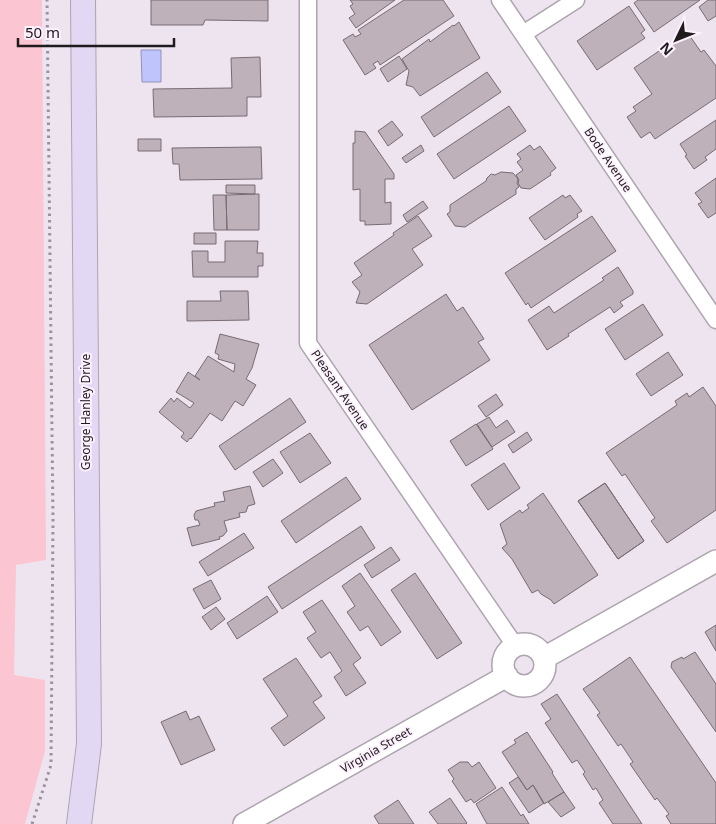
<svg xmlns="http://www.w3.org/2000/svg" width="716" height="824" font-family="'Noto Sans',sans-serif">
<rect width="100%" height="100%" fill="#eee4f0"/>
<path fill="#fbc5d1" d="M0 0H42L46 560 16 565 14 675 45 680V751L25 824H0Z"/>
<path fill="#bfc5fc" stroke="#8f92b9" d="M141 50H161V82H142Z"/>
<path fill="#bfb1b9" stroke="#786b72" d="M151 0H268V21L205 20 203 25H151Z
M350 0H395L356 28 349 18 355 14 350 6 353 4Z
M404 0H443L454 16 380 65 378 61 373 64 376 68 365 75 343 40 353 34 355 37 361 34 358 30Z
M638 0H700L654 32 634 3Z
M708 0H716V16L708 21 699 7Z
M629 6 645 30 641 33 645 38 597 70 577 41Z
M459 22 480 58 420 96 413 87 406 85 409 71 402 59 429 39 430 42 453 25 454 26Z
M687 32 701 52 704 50 716 66V98L655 139 650 132 641 138 627 117 636 111 633 107 652 94 634 68Z
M399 56 407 69 388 82 380 69Z
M260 57 261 97H247V116L154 117 153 89 232 88 231 58Z
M487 72 501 92 434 137 421 117Z
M509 106 526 131 454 179 437 154Z
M716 120V149L705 157 707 160 694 169 685 156 687 155 680 144Z
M392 121 403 135 388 146 378 131Z
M355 131 365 132 394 174V179H385V203L391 202V224L365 225V221H360V189L353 190V143H355Z
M138 139H161V151H138Z
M421 145 424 151 406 163 402 158Z
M530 145 534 150 540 146 556 168 550 173 551 175 530 189 521 188 518 183 519 180 516 175 523 170 517 162 521 159 517 154Z
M261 147 262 179 180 180 179 164H173L172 148Z
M501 172 513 173 518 179 517 183 519 187 516 189V194L465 227 455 226 447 214 450 212V205L486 181 487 178 491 174 495 175Z
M716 178V213L708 218 698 204 702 202 695 193Z
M226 185H255V194L226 193Z
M259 194V230H227L226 195Z
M213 195H226L227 230H214Z
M563 195 565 198 570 195 582 211 577 214 578 217 545 240 529 218Z
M423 201 428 208 407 222 403 215Z
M418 216 432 236 412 249 423 265 367 304 356 303 360 292 352 282 362 275 354 263 394 235 393 233Z
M592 216 616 251 531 308 528 303 526 305 505 273Z
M194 233H216V244H194Z
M225 241H258L257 253H263V266H258V277H193L192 251H208V262H225Z
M618 267 633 291V294L620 302 623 306 614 313 610 307 568 334 569 336 547 350 528 320 549 306 554 313 604 280 602 278Z
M220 291H248L249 320 187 321V301H221Z
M446 294 457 311 463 307 484 339 478 342 490 360 412 410 369 345Z
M643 304 663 335 625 360 605 329Z
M220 334 259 344 252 368 246 379 256 385 243 406 235 401 222 421 210 413 191 439 190 438 187 442 181 437 184 433 159 412 171 398 174 402 177 398 190 408 194 403 176 392 188 372 200 380 195 376 208 356 234 372 235 364 218 359 219 355 215 353Z
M668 352 683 375 651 396 636 374Z
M703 387 716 406V510L667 543 651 521 655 518 625 474 622 476 606 453 677 405 675 401 687 393 689 397Z
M496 394 503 405 486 417 478 406Z
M290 398 306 422 235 470 219 446Z
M489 417 496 428 507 420 515 432 492 447 477 424Z
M476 424 493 449 466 466 450 441Z
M527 432 532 440 513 453 508 445Z
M310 433 331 463 300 483 280 452Z
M273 459 283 473 263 487 253 472Z
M504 463 520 488 488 510 471 485Z
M346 477 361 499 296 543 281 521Z
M605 483 644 541 618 559 578 501Z
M605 483 644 541 618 559 578 501Z
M250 486 255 504 248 506 246 512 239 513 240 517 224 521 227 531 223 536 219 537 220 539 192 546 187 528 200 525 198 520H195L194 515 196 511 215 506 214 503 225 501 223 492Z
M543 493 598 575 554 604 551 600 541 594 538 590 532 593 512 559 502 548 507 544 500 524 520 510 522 513 529 508 527 505Z
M361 526 375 548 282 609 268 587Z
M244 533 254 548 208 576 199 562Z
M391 547 400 560 372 578 364 565Z
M360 573 401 632 381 646 368 626 360 631 347 612 355 606 342 586Z
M415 573 462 643 437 659 391 590Z
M211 580 221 599 204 609 193 589Z
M267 596 278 612 237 639 227 623Z
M322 600 361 658 353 664 366 683 346 696 334 677 342 671 330 652 321 658 307 638 316 632 303 612Z
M216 607 225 619 211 630 202 617Z
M716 625V651L705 632Z
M695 652 716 684V732L671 667 672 662 682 657 683 659Z
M630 657 716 783V824H671L666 816 669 814 657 798 655 800 630 764 633 762 621 744 618 746 597 715 600 713 583 689Z
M296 658 322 696 313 702 325 718 284 746 271 728 288 716 263 679Z
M557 694 642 824H613L599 803 603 800 596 788 593 790 583 774 585 772 577 760 572 763 545 723 551 719 541 704Z
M186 711 190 720 199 716 215 750 181 765 161 722Z
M527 732 553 772 552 773 564 792 544 804 533 785 527 790 502 752 516 743 514 740Z
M460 762H468L472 767 479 762 496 788 474 803 471 799 466 802 452 781 454 779 448 770Z
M518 777 527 790 533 785 544 803 529 813 509 783Z
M502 787 521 816 523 814 529 824H487L476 804Z
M564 792 575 808 561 817 548 802Z
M450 798 467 823 466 824H438L429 812Z
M398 800 414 824H379L374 816Z"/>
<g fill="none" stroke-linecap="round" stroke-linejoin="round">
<defs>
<path id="minor" d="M308 0V343L516 647
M500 0 716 320
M523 34 576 0"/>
<path id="tertiary" d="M503 665a21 21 0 1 1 42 0a21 21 0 1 1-42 0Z
M544 658 716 561
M244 824 507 676"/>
<path id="secondary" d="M79 824 89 744 83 0"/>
</defs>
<use href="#minor" stroke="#aea4af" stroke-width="19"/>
<use href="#tertiary" stroke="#aea4af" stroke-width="24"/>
<use href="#secondary" stroke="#aea4af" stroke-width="26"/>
<path stroke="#9a929b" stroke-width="3" stroke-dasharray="2.5 4" stroke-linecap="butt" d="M32 824 51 765 53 520 47 0"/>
<use href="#minor" stroke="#fff" stroke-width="16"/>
<use href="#tertiary" stroke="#fff" stroke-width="21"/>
<use href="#secondary" stroke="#e2d8f3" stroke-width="24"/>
</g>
<g text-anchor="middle" stroke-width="4" stroke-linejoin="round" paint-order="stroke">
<g font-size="12" fill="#1e1a1e" stroke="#fcf1fd">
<text transform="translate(608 160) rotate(56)" y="4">Bode Avenue</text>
<text transform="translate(340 390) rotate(56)" y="4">Pleasant Avenue</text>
<text transform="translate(86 412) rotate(-90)" y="4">George Hanley Drive</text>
<text transform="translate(376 750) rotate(-30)" y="4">Virginia Street</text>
</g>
</g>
<g transform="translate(676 40) rotate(227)" stroke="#fcf1fd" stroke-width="4" paint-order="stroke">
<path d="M0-4L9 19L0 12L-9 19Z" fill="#1e1a1e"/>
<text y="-8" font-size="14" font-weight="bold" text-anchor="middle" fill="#1e1a1e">N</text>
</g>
<path d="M18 38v8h156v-8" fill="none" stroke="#1e1a1e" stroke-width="2.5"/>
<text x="25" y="38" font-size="15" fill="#1e1a1e" stroke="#fcf1fd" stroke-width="4" paint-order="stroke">50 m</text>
</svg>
